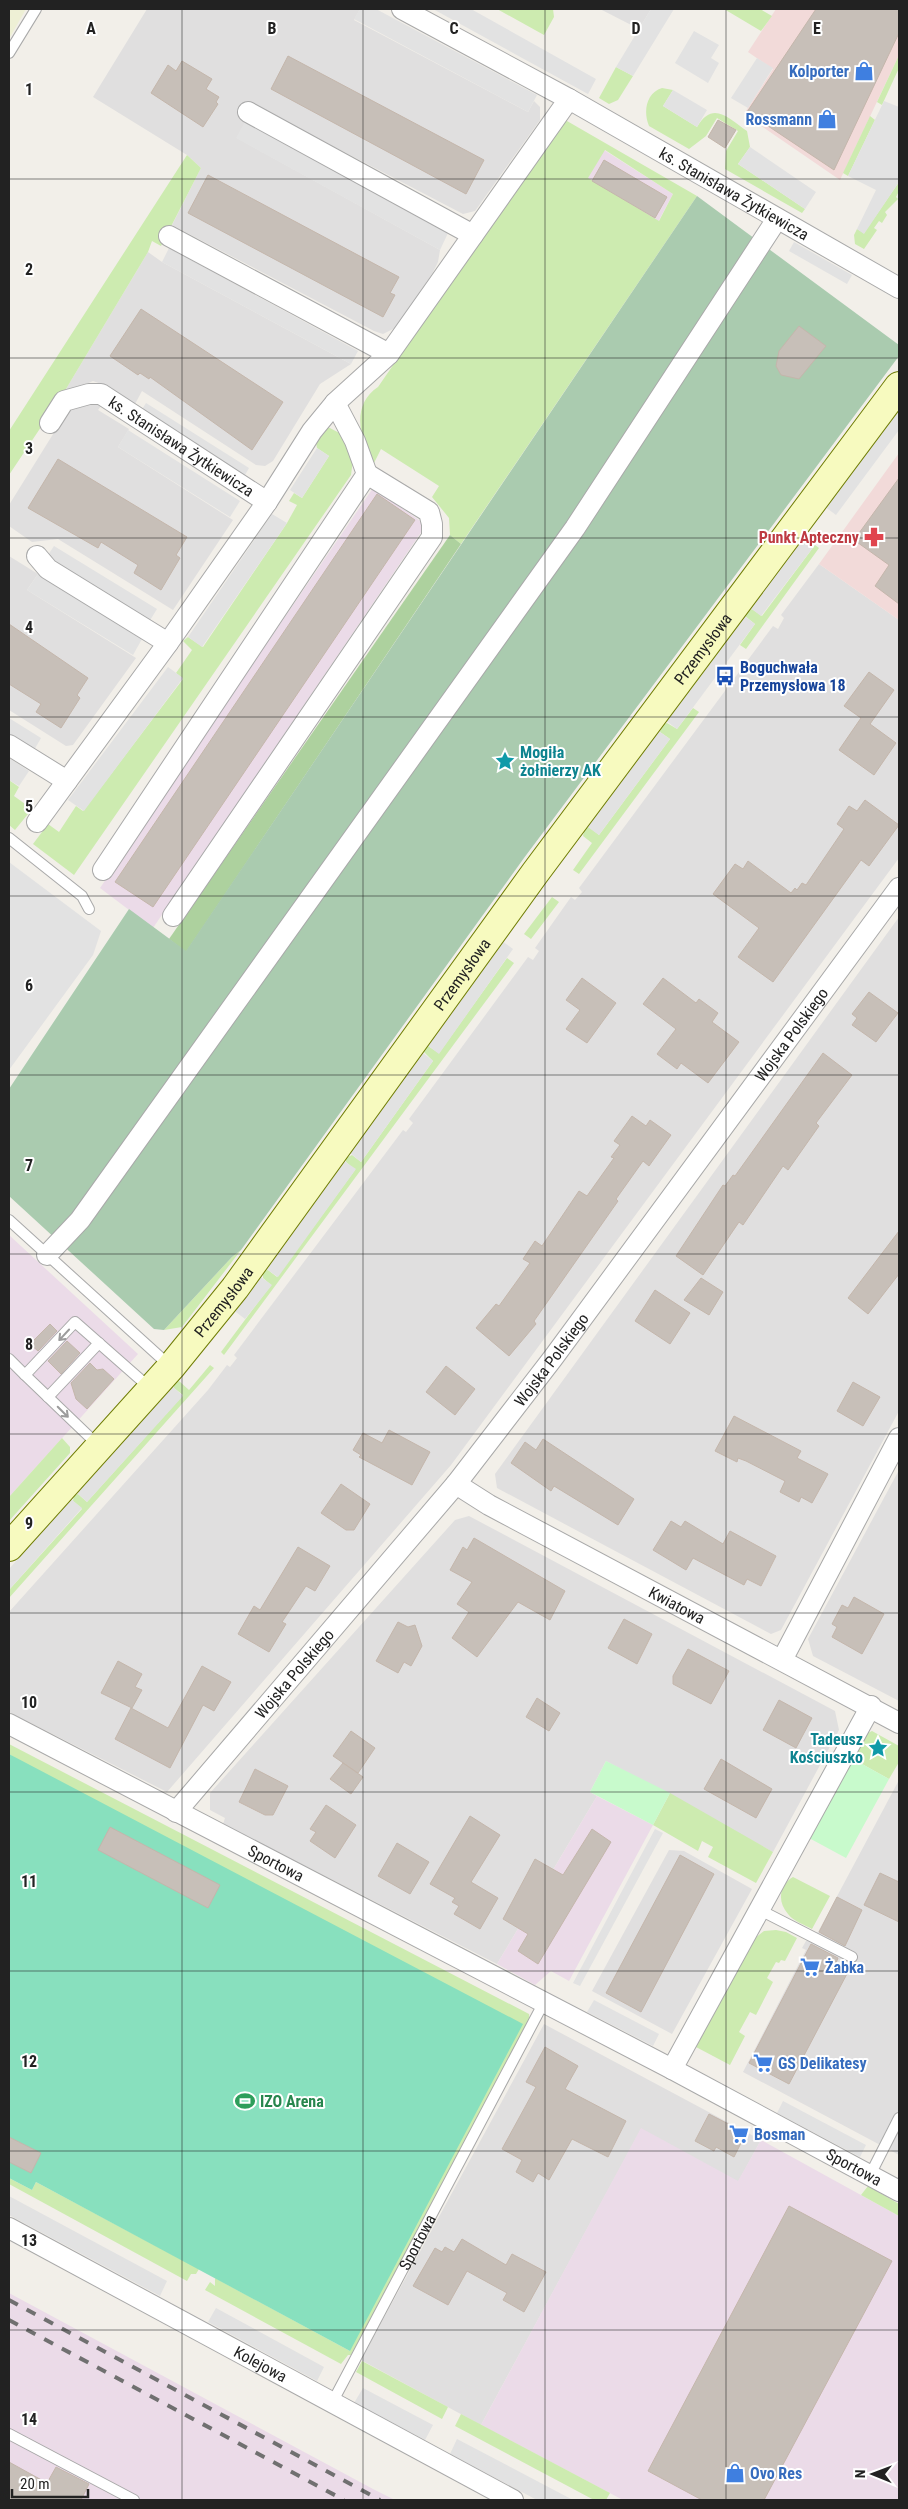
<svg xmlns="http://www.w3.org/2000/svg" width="908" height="2509" font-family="'Roboto Condensed',sans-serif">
<rect width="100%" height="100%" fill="#f2efe9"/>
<path fill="#e0dfdf" d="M147 9H360L354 20 528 112 534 101 540 107V120L475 211 463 214 254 105 237 138 440 250 438 262 432 274 395 328 383 334 374 331 172 225 201 168 187 155 93 97Z
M600 9H651L639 29Z
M148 252 162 262 351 364 320 384 273 461 265 466 256 465 142 391 135 404 110 387 93 381 63 394Z
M89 400 103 403 98 410 129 429 118 447 233 520 173 610 58 539 32 542 9 526V505L68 410Z
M9 556 38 574 27 590 136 658 73 745 66 746 9 710Z
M819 564 899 620V858L451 1465 167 1792 9 1712V1612L208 1390 227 1365 230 1367 237 1358 234 1355 403 1130 406 1132 413 1123 409 1119 528 957 533 960 539 951 535 948 571 897 575 900 582 892 579 888 773 626 778 629 784 618 781 615Z
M899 917V1411L781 1630 771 1634 497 1488 495 1474Z
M899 1470V1701L813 1656 808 1639Z
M469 1516 835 1711 839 1730 773 1852 606 1761 590 1792 597 1796 497 1964 223 1824 225 1818 210 1810V1793L455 1520Z
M899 1780V2155L743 2072 806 1950 802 1948 806 1941 818 1932Z
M669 1850 684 1851 752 1889 672 2034 592 1991Z
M544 2024 761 2140 738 2182 641 2129 481 2425 361 2360Z"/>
<path fill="#f2dad9" d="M776 9H899V55L840 180 744 114 773 69 748 52Z
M899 453V620L819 564Z"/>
<path fill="#ebdbe8" d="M604 150 673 194 658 222 587 178Z
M373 488 426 525 153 928 100 888Z
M9 1235 138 1354 9 1497Z
M597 1796 653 1825 569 1981 551 1971 535 1985 497 1964Z
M641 2128 738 2181 761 2140 899 2216V2500H623L481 2425Z
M9 2293 373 2489 395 2500H9Z"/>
<path fill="#eef0d5" d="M9 9H26L9 39Z"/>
<path fill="#cdebb0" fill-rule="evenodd" d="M497 9H553L554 17 544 35Z
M724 9H760L772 16 761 31Z
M899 55V68L882 105 877 102Z
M616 67 633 76 618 100 609 104 599 98Z
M662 88 673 90 663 106 697 127C713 100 728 118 747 131L750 147 738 164 805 209 802 213 725 169 726 151 738 131 717 118 706 136 689 149 649 126C643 112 646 93 662 88Z
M870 116 875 120 848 176 843 173Z
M567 121 697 196 461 544 450 535 449 518 432 497 439 486 381 449 374 463C359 438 351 405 378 387L560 123ZM605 150 673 194 659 221 588 178Z
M187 155 201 168 161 246 152 241 148 252 63 394 9 475V431Z
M899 182V191L896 197 898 199 885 212 887 215 882 223 879 221 874 228 877 230 864 249 855 244 854 235 857 229 864 233Z
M328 427 345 436 353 460 351 475 74 875 33 844 48 824 59 832 76 806 83 811 183 679 176 673 192 650 183 641 188 637 203 647 287 523 297 505 289 501 294 493 302 498 329 456 317 448 316 442Z
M815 545 819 548 746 649 740 645 755 624 745 616V613L752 609 762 616Z
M693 708 699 712 579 874 573 870 592 843 583 836 585 828 589 827 599 835 670 739 660 732 661 725 667 723 677 729Z
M9 780 19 787 14 796 32 809 15 830 9 825Z
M552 897 559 902 531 939 524 934Z
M507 958 514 963 224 1355 221 1352 271 1285 263 1278V1271L268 1270 277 1277 355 1170 346 1162V1158L352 1155 361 1162 433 1061 423 1051 428 1046 439 1053Z
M241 1250 182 1327 164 1330 232 1257Z
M210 1365 214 1368 9 1598V1590L82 1509 73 1501 74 1495 78 1494 87 1502 183 1395 174 1388V1383L179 1381 189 1390Z
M62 1438 70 1447V1453L9 1521V1497Z
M872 1731 899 1746V1762L889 1779 853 1759 866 1734Z
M9 1744 529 2014 530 2023 351 2355H348L341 2364 205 2290 210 2282 215 2286V2278L350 2351 23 1763 9 1754Z
M670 1793 773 1852 756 1883 708 1857 713 1847 702 1841 698 1851 653 1825Z
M793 1877 830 1896 812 1929C805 1925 793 1921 788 1914 777 1902 779 1885 793 1877Z
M776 1930 786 1932 797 1938 785 1961 781 1960 779 1963 776 1962 767 1978 773 1982 756 2015 750 2012 739 2032 745 2036 730 2065 696 2047 755 1938 764 1931Z
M9 2178 32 2190 36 2182 199 2269 196 2274H191L187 2281 9 2184Z
M868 2186 899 2204V2216L861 2195Z
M362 2361 448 2407 442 2419 356 2372Z
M461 2414 610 2493 606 2500H594L455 2426Z"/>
<path fill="#add19e" d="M450 535 461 544 186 952 169 939Z"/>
<path fill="#aacbaf" d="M697 196 899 345V356L524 858 241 1250 232 1257 164 1330 154 1329 9 1196V1089L129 909 186 951Z"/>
<path fill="#c8facc" d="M853 1759 889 1779 846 1858 809 1838Z
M606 1761 670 1793 653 1825 590 1792Z"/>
<path fill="#88e0be" d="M9 1754 523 2024 350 2351 36 2182 32 2190 9 2178Z"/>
<path fill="#e2e2e2" d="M360 9H376L537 95 528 112 354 19Z
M433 9H471L596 79 588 94Z
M651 9H674L633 76 616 67Z
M694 31 719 45 711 58 719 63 708 83 675 63Z
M757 58 773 68 748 108 731 98Z
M673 90 707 110 697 127 663 106Z
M884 101 899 107V182L864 234 857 229 876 190 848 176Z
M245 122 448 233 440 250 236 138Z
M750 147 816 192 805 209 738 164Z
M794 242 852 275 847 284 789 251Z
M169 248 358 351 351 364 162 262Z
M146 403 249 468 241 482 138 416Z
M899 405V430L836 515 824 506Z
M128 430 240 501 230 517 118 447Z
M317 448 329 456 302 498 290 490Z
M272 514 287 523 202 647 188 637Z
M802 536 815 545 761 616 749 607Z
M54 546 157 609 149 622 46 558Z
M38 574 142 639 133 655 27 590Z
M743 615 755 624 677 729 665 720Z
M168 667 183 678 84 811 68 800Z
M9 718 41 738 33 752 9 736Z
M657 730 670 739 599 835 585 825Z
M9 758 29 771 19 786 9 780Z
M9 862 101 931 93 955 9 1070Z
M502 941 513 949 439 1054 427 1045Z
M422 1052 433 1061 361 1162 350 1153Z
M344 1161 356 1169 278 1277 265 1268Z
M258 1275 272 1285 245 1319 232 1309Z
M171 1385 183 1396 87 1502 76 1492Z
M71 1499 82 1508 9 1590V1569Z
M655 1829 663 1833 580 1986 573 1983Z
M594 2000 659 2034 653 2046 587 2012Z
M783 2101 866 2145 860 2157 777 2113Z
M9 2196 167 2281 160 2296 9 2215Z
M216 2308 324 2367 317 2381 208 2322Z
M363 2388 433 2425 425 2440 354 2403Z
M457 2439 573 2500H537L450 2454Z"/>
<path fill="#c7bfb8" stroke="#c4b6ab" d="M816 9H899V33L834 170 747 112Z
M288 56 484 160 466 194 271 89Z
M182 61 212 79 206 89 219 97 216 102 218 104 203 127 151 93 168 65 176 71Z
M718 120 736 130 725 148 708 137Z
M604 160 667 197 655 218 592 181Z
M208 175 399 277 390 293 395 295 383 317 188 213Z
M141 309 283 402 252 450 150 377 149 379 140 373 138 375 110 356Z
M799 326 826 346 799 379 781 375 776 366 779 351Z
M58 459 187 537 176 555 180 558 161 590 134 573 138 565 101 542 98 548 28 508Z
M899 478V604L875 586 889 565 854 540Z
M377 494 415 520 153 907 115 882Z
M9 624 88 678 77 695 80 698 61 728 36 712 41 704 9 684Z
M869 672 894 690 870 724 896 743 874 775 839 750 861 718 844 706Z
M865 800 899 825 869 866 861 860 773 982 738 957 759 928 713 894 735 864 743 869 748 861 791 893 795 888 797 890 802 883 806 885 844 829 837 824 849 806 857 811Z
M582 978 616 1003 587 1043 566 1029 580 1010 566 1000Z
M663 978 696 1003 699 999 718 1013 712 1022 739 1042 708 1083 681 1063 677 1069 657 1054 676 1029 643 1004Z
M869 992 898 1013 876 1042 852 1025 857 1018 852 1014Z
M823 1053 852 1075 816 1123 819 1126 788 1170 783 1166 743 1225 739 1222 703 1275 676 1256 723 1185 725 1186 733 1175 735 1176Z
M632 1116 646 1126 650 1120 671 1135 649 1166 643 1161 616 1199 618 1201 534 1321 536 1324 509 1356 476 1328 496 1304 499 1306 530 1263 523 1259 535 1241 542 1246 579 1191 587 1196 614 1158 611 1157 620 1145 614 1141Z
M899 1231V1274L868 1314 848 1298Z
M701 1278 723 1292 709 1315 684 1300Z
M655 1290 690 1313 670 1344 635 1321Z
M50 1324 57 1331 38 1351 30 1344Z
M67 1341 80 1353 61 1374 48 1361Z
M90 1363 97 1370 103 1369 114 1379 87 1409 76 1399 71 1383Z
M446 1366 475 1389 455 1415 426 1392Z
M853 1382 880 1397 863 1426 837 1411Z
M734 1416 801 1451 797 1458 828 1474 812 1503 801 1497 799 1502 780 1492 785 1481 746 1461 738 1458 737 1462 715 1451Z
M389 1430 430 1452 412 1485 359 1457 361 1455 353 1450 363 1433 382 1443Z
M543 1439 634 1499 618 1525 554 1486 551 1491 511 1463 525 1442 536 1450Z
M341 1484 370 1504 354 1530H346L321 1513Z
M671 1521 681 1527 685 1521 723 1544 730 1531 776 1556 761 1586 747 1579 744 1585 693 1558 686 1570 653 1550Z
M474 1538 565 1591 550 1620 518 1602 477 1657 452 1638 469 1612 457 1604 472 1582 450 1570 463 1547 467 1550Z
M298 1547 330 1566 315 1591 306 1586 282 1622 286 1624 269 1652 238 1634 254 1606 260 1610Z
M854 1597 884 1614 862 1654 832 1637 837 1627 832 1624 842 1605 848 1608Z
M624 1619 652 1634 637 1664 608 1648Z
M398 1622 408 1627 415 1625 422 1646 411 1666 404 1662 398 1673 376 1661Z
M688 1649 729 1671 711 1704 673 1684V1676Z
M118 1661 142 1674 135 1687 142 1690 132 1708 101 1693Z
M202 1666 231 1682 214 1711 203 1705 170 1768 115 1739 131 1708 168 1728Z
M537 1698 560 1713 549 1731 526 1717Z
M779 1700 812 1718 796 1748 763 1730Z
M351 1731 375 1748 358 1773 333 1756Z
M721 1759 772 1789 756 1818 704 1789Z
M343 1763 363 1777 351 1794 330 1779Z
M255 1769 288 1786 273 1815H265L239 1802Z
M326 1805 356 1825 335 1858 310 1841 316 1832 310 1829Z
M470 1816 500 1835 471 1882 498 1898 480 1929 454 1914 459 1906 452 1902 455 1898 430 1884Z
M110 1827 220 1885 208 1908 98 1850Z
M592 1829 611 1842 538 1964 518 1951 528 1934 503 1919 535 1859 563 1875Z
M397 1843 429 1862 410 1894 378 1876Z
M680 1855 714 1874 641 2012 606 1993Z
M880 1873 899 1882V1922L864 1905Z
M837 1897 862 1910 845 1946 819 1932Z
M811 1944 838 1958 836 1963 849 1970 789 2084 749 2063Z
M545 2047 578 2066 565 2089 626 2121 608 2157 572 2139 549 2180 538 2173 533 2182 516 2172 522 2160 502 2149 536 2087 526 2082Z
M709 2114 746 2133 734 2157 716 2147 714 2151 695 2141Z
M9 2137 41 2153 31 2173 9 2162Z
M789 2206 892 2261 764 2500H702L648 2471Z
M462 2239 506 2265 512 2254 546 2272 524 2312 503 2300 507 2293 467 2271 448 2305 413 2286 435 2248 442 2252 445 2247 454 2252Z
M9 2462 47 2483 56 2467 89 2484 81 2500H9Z"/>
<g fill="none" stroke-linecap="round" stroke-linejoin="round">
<defs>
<g id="lane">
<path d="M9 53 36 9"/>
<path d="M9 838 82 896 89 909"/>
<path d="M9 1220 171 1367"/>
<path d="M9 1359 25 1375"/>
<path d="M48 1397 99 1343"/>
<path d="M99 1446 25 1375 75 1322 150 1388"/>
<path d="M760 1910 852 1957"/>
<path d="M870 2175 899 2118"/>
<path id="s1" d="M332 2403 544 2002"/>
<path d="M9 2434 134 2500"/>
</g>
<g id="street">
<path id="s2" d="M402 9 569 99 899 288"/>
<path d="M248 112 473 235"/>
<path d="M169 236 389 354"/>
<path id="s3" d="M50 423 64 401 89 394H101L267 502"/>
<path d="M37 556 48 569 168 643"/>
<path d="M9 745 67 781"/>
<path d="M37 822 168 643 267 502 312 431 335 403 389 354 569 99"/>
<path d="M103 870 367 474 355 441 335 403"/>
<path d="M173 916 432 537V524L429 512 367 474"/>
<path d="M47 1255 80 1220 575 528 777 219"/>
<path id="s4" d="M456 1484 489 1505 899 1723"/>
<path d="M782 1660 899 1438"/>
<path id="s5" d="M9 1724 672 2069 899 2191"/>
<path id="s6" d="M176 1812 456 1484 553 1358 899 888"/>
<path d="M672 2069 871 1706"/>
<path id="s7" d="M9 2228 513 2500"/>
</g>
<g id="secondary">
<path id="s8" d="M9 1547 171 1367 235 1288 535 873 899 386"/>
</g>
</defs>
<use href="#lane" stroke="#a9a9a9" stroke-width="12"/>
<use href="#street" stroke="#a9a9a9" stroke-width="22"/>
<use href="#secondary" stroke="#707d05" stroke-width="30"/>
<use href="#lane" stroke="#fff" stroke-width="10"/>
<use href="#street" stroke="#fff" stroke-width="20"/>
<use href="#secondary" stroke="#f7fabf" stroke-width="28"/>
<path stroke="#707070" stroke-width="4" stroke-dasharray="10 10" stroke-linecap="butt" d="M9 2300 380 2500
M9 2320 344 2500"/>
</g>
<defs><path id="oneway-shaft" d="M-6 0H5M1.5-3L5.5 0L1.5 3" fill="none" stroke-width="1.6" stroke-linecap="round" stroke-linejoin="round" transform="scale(1.25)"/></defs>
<g stroke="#9c9c9c">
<use href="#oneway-shaft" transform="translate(64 1335) rotate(133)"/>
<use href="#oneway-shaft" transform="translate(63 1412) rotate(45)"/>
</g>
<path fill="none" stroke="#222" stroke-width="1" stroke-opacity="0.55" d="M182 9V2500M363 9V2500M545 9V2500M726 9V2500M9 179H899M9 358H899M9 538H899M9 717H899M9 896H899M9 1075H899M9 1254H899M9 1434H899M9 1613H899M9 1792H899M9 1971H899M9 2151H899M9 2330H899"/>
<defs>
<symbol id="shop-bare" viewBox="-9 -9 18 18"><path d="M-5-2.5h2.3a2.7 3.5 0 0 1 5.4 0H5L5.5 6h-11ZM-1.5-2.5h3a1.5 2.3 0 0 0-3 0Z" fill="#3f7fe0" stroke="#fff" stroke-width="2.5" paint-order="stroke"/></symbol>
<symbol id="pharmacy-bare" viewBox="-9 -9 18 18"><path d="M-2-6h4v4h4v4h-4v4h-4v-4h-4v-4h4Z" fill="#e0444e" stroke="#fff" stroke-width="2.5" paint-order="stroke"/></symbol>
<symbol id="bus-bare" viewBox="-9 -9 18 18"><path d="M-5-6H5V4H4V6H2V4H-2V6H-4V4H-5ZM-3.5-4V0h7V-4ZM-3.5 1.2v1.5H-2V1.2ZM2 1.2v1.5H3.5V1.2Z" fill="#1a4fb4" stroke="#fff" stroke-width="2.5" paint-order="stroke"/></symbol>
<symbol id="sight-bare" viewBox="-9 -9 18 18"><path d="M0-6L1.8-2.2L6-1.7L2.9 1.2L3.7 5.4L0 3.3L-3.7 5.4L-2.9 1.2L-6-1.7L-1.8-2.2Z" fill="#0f9aa8" stroke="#fff" stroke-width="2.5" paint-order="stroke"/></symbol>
<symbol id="supermarket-bare" viewBox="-9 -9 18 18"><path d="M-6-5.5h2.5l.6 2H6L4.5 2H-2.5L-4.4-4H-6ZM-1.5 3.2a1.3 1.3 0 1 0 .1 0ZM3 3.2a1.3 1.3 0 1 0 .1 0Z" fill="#3f7fe0" stroke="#fff" stroke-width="2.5" paint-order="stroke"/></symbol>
<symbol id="stadium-bare" viewBox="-9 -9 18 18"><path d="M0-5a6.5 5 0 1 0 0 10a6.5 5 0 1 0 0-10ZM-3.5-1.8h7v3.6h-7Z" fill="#2e9e5b" stroke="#fff" stroke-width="2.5" paint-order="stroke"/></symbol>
</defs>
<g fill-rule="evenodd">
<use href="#shop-bare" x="850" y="57" width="28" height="28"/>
<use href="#shop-bare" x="813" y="105" width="28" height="28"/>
<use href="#pharmacy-bare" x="860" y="523" width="28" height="28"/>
<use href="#bus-bare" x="711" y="662" width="28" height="28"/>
<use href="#sight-bare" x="491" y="747" width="28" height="28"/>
<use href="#sight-bare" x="864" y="1734" width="28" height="28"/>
<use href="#supermarket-bare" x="796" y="1953" width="28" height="28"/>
<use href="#supermarket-bare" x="749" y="2049" width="28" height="28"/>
<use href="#stadium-bare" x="231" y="2087" width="28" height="28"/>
<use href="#supermarket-bare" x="725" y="2120" width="28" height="28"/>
<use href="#shop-bare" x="721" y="2459" width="28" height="28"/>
</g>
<g text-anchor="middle" stroke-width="4" stroke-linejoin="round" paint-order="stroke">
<g font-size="16" font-weight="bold" fill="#366cbe" stroke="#fff" text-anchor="start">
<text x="849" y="77" text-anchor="end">Kolporter</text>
<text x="812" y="125" text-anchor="end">Rossmann</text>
<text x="825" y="1973">Żabka</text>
<text x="778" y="2069">GS Delikatesy</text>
<text x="754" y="2140">Bosman</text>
<text x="750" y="2479">Ovo Res</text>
</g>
<g font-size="16" fill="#222" stroke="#fff">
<text dy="6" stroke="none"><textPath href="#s2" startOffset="380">ks. Stanisława Żytkiewicza</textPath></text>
<text dy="6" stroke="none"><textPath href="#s3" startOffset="160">ks. Stanisława Żytkiewicza</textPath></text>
<text dy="6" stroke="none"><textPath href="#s8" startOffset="1136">Przemysłowa</textPath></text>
<text dy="6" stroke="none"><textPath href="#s8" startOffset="731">Przemysłowa</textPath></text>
<text dy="6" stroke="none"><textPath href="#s6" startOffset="992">Wojska Polskiego</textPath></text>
<text dy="6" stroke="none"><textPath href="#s8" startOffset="326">Przemysłowa</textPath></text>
<text dy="6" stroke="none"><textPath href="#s6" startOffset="588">Wojska Polskiego</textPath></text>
<text dy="6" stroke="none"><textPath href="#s4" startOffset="252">Kwiatowa</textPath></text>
<text dy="6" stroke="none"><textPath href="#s6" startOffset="182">Wojska Polskiego</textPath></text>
<text dy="6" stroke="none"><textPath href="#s5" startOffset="301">Sportowa</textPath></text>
<text dy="6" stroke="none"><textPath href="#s5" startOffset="954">Sportowa</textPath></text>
<text dy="6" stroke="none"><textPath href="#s1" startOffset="182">Sportowa</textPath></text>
<text dy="6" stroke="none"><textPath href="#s7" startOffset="286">Kolejowa</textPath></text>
</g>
<g font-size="16" font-weight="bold" fill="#be3a42" stroke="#fff" text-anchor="end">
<text x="859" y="543">Punkt Apteczny</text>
</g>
<g font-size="16" font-weight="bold" fill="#164399" stroke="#fff" text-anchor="start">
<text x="740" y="673">Boguchwała<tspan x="740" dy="18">Przemysłowa 18</tspan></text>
</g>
<g font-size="16" font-weight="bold" fill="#0d838f" stroke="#fff" text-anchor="start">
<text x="520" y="758">Mogiła<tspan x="520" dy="18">żołnierzy AK</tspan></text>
<text x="863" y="1745" text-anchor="end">Tadeusz<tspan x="863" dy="18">Kościuszko</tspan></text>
</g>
<g font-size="16" font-weight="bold" fill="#27864d" stroke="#fff" text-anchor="start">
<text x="260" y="2107">IZO Arena</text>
</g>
</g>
<g font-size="16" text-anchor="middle" font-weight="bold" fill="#222" stroke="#fff" stroke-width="4" stroke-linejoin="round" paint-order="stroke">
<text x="91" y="34">A</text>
<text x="272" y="34">B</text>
<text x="454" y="34">C</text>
<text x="636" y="34">D</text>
<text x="817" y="34">E</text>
<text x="29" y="95">1</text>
<text x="29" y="275">2</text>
<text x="29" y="454">3</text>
<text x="29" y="633">4</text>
<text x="29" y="812">5</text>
<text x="29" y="991">6</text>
<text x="29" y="1171">7</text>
<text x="29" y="1350">8</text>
<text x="29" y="1529">9</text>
<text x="29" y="1708">10</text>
<text x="29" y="1887">11</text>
<text x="29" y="2067">12</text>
<text x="29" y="2246">13</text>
<text x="29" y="2425">14</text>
</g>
<rect width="908" height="2509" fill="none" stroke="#222222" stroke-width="20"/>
<g transform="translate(873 2474) rotate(271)" stroke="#ffffff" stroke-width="4" paint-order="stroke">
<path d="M0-4L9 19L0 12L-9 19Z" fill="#222222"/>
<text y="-8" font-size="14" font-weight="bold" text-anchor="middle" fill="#222222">N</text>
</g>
<path d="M12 2489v8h76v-8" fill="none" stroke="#222222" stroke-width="2.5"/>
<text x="20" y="2489" font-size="15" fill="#222222" stroke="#ffffff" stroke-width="4" paint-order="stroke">20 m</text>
</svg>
